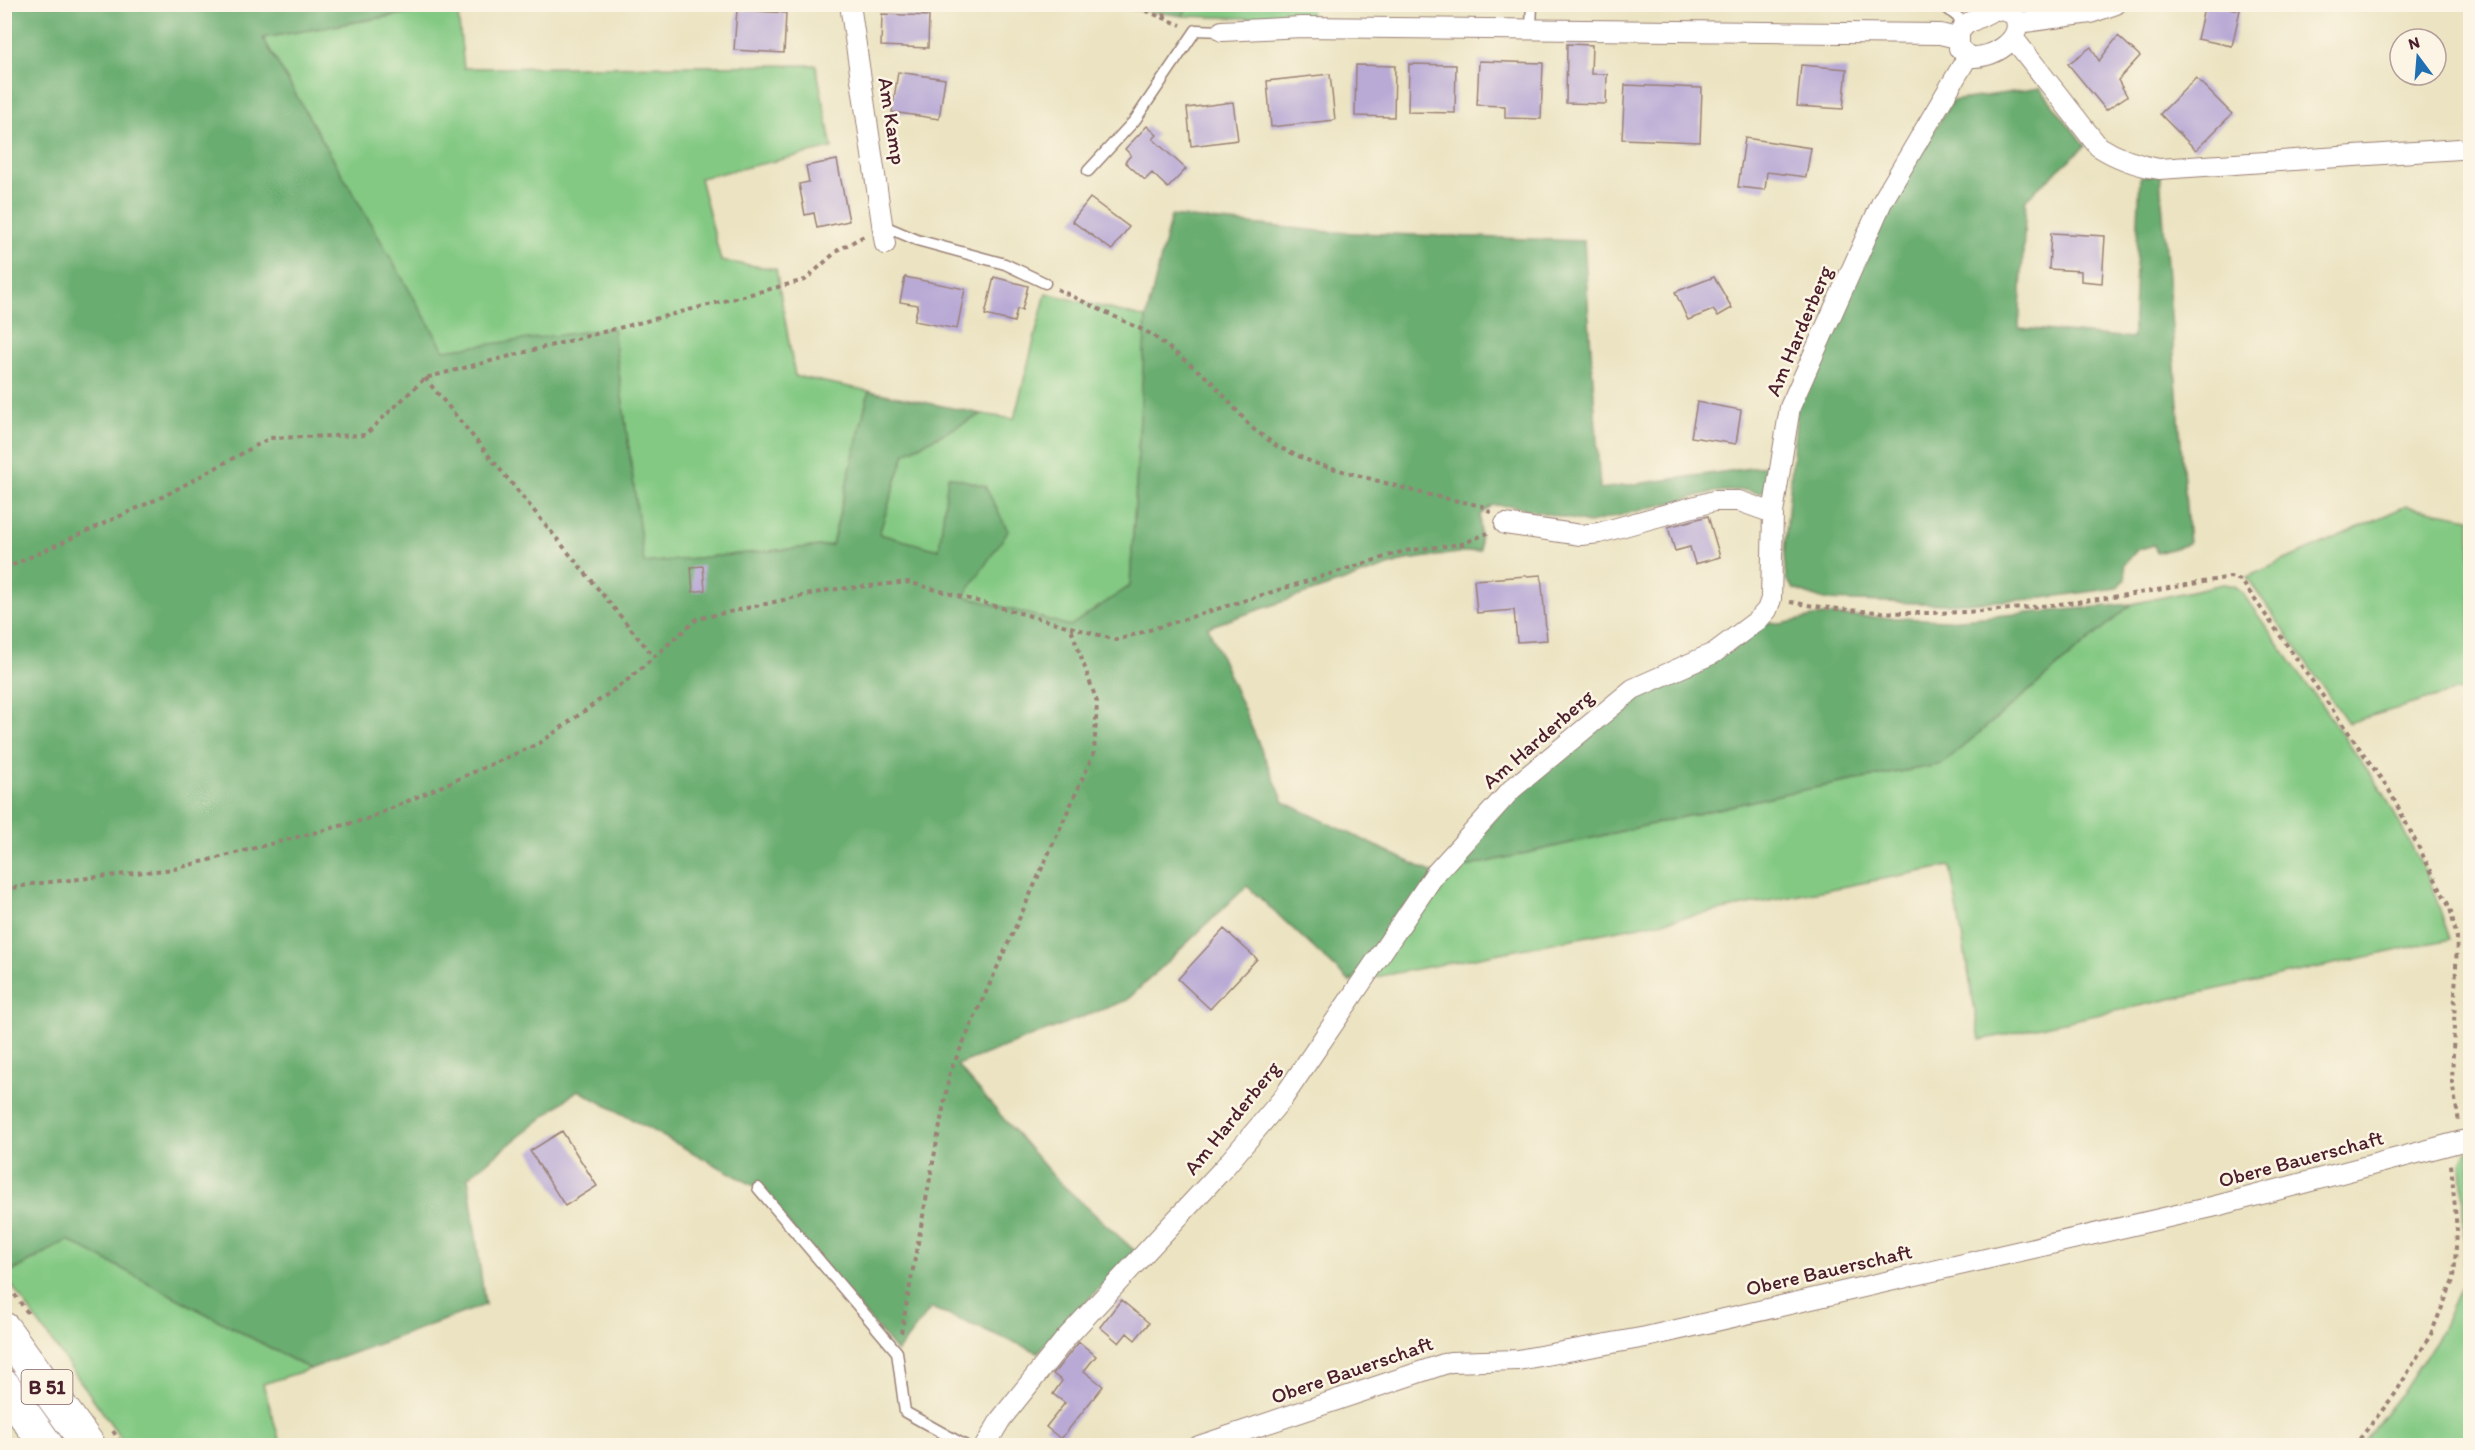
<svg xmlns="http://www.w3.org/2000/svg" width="2475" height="1450" font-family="Itim,sans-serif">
<rect width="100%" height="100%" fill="#fcf5e5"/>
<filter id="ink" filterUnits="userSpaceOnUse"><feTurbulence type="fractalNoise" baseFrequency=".0167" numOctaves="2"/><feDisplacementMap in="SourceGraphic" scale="12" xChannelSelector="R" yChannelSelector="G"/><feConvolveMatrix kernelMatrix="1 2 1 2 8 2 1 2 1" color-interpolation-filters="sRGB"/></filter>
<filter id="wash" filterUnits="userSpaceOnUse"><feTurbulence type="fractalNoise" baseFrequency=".008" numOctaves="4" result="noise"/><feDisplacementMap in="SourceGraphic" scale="24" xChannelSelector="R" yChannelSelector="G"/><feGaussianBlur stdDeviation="1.35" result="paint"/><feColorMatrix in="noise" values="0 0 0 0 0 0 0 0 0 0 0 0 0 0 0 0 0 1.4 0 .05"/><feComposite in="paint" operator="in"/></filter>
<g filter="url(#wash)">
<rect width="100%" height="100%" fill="#ebe3c1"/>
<path fill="#83c983" stroke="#667457" stroke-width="1.5" d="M1310 4 1312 20 1183 16 1188 5Z
M457 5 464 68 816 65 832 148 700 178 721 261 776 269 795 376 869 391 832 545 644 563 613 328 444 351 263 38Z
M1046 293 1146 318 1130 586 1070 626 963 596 949 476 940 551 879 534 905 453 982 414 1014 419Z
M2406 506 2470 518V687L2348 723 2247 577Z
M2223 584 2235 586 2243 594 2383 792 2430 881 2450 939 1980 1040 1950 866 1350 982 1435 874 1787 793 1942 764 2132 604Z
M2470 1150V1445H2361L2404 1389 2438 1337 2463 1281 2464 1231 2461 1162 2466 1152Z
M68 1240 310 1369 263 1384 281 1445H126L5 1276Z"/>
<path fill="#6aad71" stroke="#5a664e" stroke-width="1.5" d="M4 5H452L263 38 444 350 613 328 644 563 832 545 869 391 982 414 905 453 879 534 939 550 948 476 985 486 1008 531 964 596 1070 626 1130 586 1146 318 1171 216 1330 232 1584 241 1600 489 1773 465 1769 489 1759 493 1744 490 1714 492 1589 523 1512 506 1493 505 1480 515V550L1406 560 1208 627 1284 802 1435 874 1512 789 1633 689 1740 632 1770 622 1781 624 1822 615 1948 620 2132 604 1942 764 1787 793 1436 874 1350 982 1247 886 1127 1000 957 1065 1056 1179 1135 1251 1038 1352 931 1308 897 1352 758 1188 578 1090 468 1177 485 1305 310 1369 68 1240 5 1275Z
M1099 5 1188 4V5L1183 16Z
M2040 88 2085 146 2026 199 2019 328 2133 338 2140 176H2160L2189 544 2157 553 2154 545 2137 550 2124 565 2126 579 2117 588 2035 599 1946 604 1824 600 1794 589 1786 579 1784 556 1797 408 1889 204 1952 101Z"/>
<g id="blocks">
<path fill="#b8a9d5" d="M1849 4H1864L1860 11Z
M2205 4 2240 10 2232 46 2197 39Z
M737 10 786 13 784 53 734 50Z
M882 14 929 16 928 48 881 46Z
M2118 36 2140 56 2118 80 2127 96 2106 110 2068 64 2091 47 2099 61Z
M1567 44 1592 45 1591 74H1607L1606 104 1566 103Z
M1479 61 1543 63 1541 119 1505 118V106L1477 105Z
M1409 64 1456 65 1455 113 1408 112Z
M1356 65 1395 66 1394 117 1355 116Z
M1801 65 1847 69 1843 109 1797 106Z
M898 72 945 79 939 119 892 112Z
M1330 74 1335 120 1271 127 1267 81Z
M2196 78 2232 114 2196 150 2160 114Z
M1625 85 1702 88 1700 142 1622 139Z
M1233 102 1238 140 1191 146 1187 108Z
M1147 126 1157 135 1153 139 1186 169 1168 188 1152 173 1145 180 1125 162 1131 155 1125 149Z
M1745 138 1811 148 1806 177 1767 172 1765 190 1738 187Z
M837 160 849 221 817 228 814 213 805 215 799 184 809 182 806 166Z
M1090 198 1129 227 1112 250 1072 221Z
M2051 233 2105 236 2102 283 2081 281V271L2049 269Z
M905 277 965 289 957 329 914 321 918 305 900 302Z
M994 277 1028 286 1022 310 1017 309 1014 322 985 315Z
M1714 277 1732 308 1718 316 1713 310 1688 320 1675 292Z
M1697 402 1741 410 1736 444 1691 437Z
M1708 516 1720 557 1695 564 1690 547 1675 551 1668 527Z
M703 566 705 590 693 592 691 567Z
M1541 575 1547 640 1517 642 1514 610 1477 613 1474 580Z
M1224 929 1257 959 1210 1009 1178 979Z
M562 1131 597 1186 565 1206 530 1151Z
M1121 1300 1149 1323 1135 1340 1127 1333 1119 1343 1100 1327Z
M1079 1342 1096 1356 1084 1371 1103 1386 1061 1439 1046 1427 1065 1403 1053 1394 1062 1381 1053 1374Z"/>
</g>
</g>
<g filter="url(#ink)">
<use href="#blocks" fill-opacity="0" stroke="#9a8176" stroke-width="1.5"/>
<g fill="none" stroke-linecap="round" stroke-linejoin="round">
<defs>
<path id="lane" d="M1942 4 1966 24
M1531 28 1532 4
M1088 171 1135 120 1196 30 1222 31
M884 226 917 240 1005 264 1045 283
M758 1188 897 1352 905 1412 966 1446"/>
<path id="street" d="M850 4 885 244
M1996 9 2012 13C2031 37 1989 62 1968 56L1959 48V32L1966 24Z
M2018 23 2090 13 2116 4
M1222 31 1302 27 1940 34 1957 38
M2014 39 2098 146C2118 159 2136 165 2159 169L2459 149
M1505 524 1581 535 1599 533 1714 501H1739L1773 513
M985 1446 1001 1419 1066 1338 1224 1168 1283 1098 1435 874 1512 789 1633 689 1714 653 1758 620 1767 610 1771 599 1773 513 1790 407 1882 202 1968 56
M1199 1446 1450 1362 1518 1360 1646 1337 2216 1206 2470 1139"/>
<path id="highway" d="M4 1329 89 1446
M4 1386 47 1446"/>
</defs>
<use href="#lane" stroke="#9a8176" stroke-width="13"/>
<use href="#street" stroke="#9a8176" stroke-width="22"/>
<use href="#highway" stroke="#9a8176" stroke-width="35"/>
<path stroke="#9a8176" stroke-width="4" stroke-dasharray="4.5 4.5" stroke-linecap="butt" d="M1129 4 1181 25
M1162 4 1166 20
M1057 289 1151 334 1210 380 1252 428 1278 447 1314 463 1425 494 1482 506 1491 513
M425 378 654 657
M4 569 166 495 270 438 365 435 425 378 805 280 838 250 864 236
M1790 602C1930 628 2091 603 2230 577L2241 580 2389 790 2450 908 2457 938 2452 1082 2459 1122
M4 890 32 884 174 869 367 819 540 743 630 678 697 619 829 590 908 582 1117 640 1404 551 1462 544 1488 533
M4 1280 28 1313
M901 1333 950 1072 1094 753 1097 702 1070 626
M113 1431 123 1446
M2354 1446 2395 1394 2431 1334 2454 1278 2457 1231 2451 1164"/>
<use href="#lane" stroke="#fff" stroke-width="10"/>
<use href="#street" stroke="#fff" stroke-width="20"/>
<use href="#highway" stroke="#fff" stroke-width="33"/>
</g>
</g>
<g text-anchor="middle" stroke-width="5" stroke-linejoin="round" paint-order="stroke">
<rect fill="#fcf5e5" stroke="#7f5f63" stroke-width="1.5" x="21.5" y="1370" width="51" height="34" rx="4.5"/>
<g font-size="20" font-weight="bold" fill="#4a1f2b">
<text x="47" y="1394">B 51</text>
</g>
<g font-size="21" fill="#4a1f2b" stroke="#fcf5e5">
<text transform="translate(892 121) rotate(81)" y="7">Am Kamp</text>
<text transform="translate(1799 331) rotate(-67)" y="7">Am Harderberg</text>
<text transform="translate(1538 739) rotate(-41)" y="7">Am Harderberg</text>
<text transform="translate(1232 1118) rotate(-51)" y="7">Am Harderberg</text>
<text transform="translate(2301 1159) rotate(-15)" y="7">Obere Bauerschaft</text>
<text transform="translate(1829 1270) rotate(-13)" y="7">Obere Bauerschaft</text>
<text transform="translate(1352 1370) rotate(-19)" y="7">Obere Bauerschaft</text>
</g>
</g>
<rect width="2475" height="1450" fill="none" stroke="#fcf5e5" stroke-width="24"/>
<g transform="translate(2418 57) rotate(344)"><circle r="28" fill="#fcf5e5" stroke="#b59f9b" stroke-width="1.5"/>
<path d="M0-4.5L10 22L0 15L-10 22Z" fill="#1f6fb2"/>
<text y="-9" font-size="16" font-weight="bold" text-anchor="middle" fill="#4a1f2b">N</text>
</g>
</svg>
